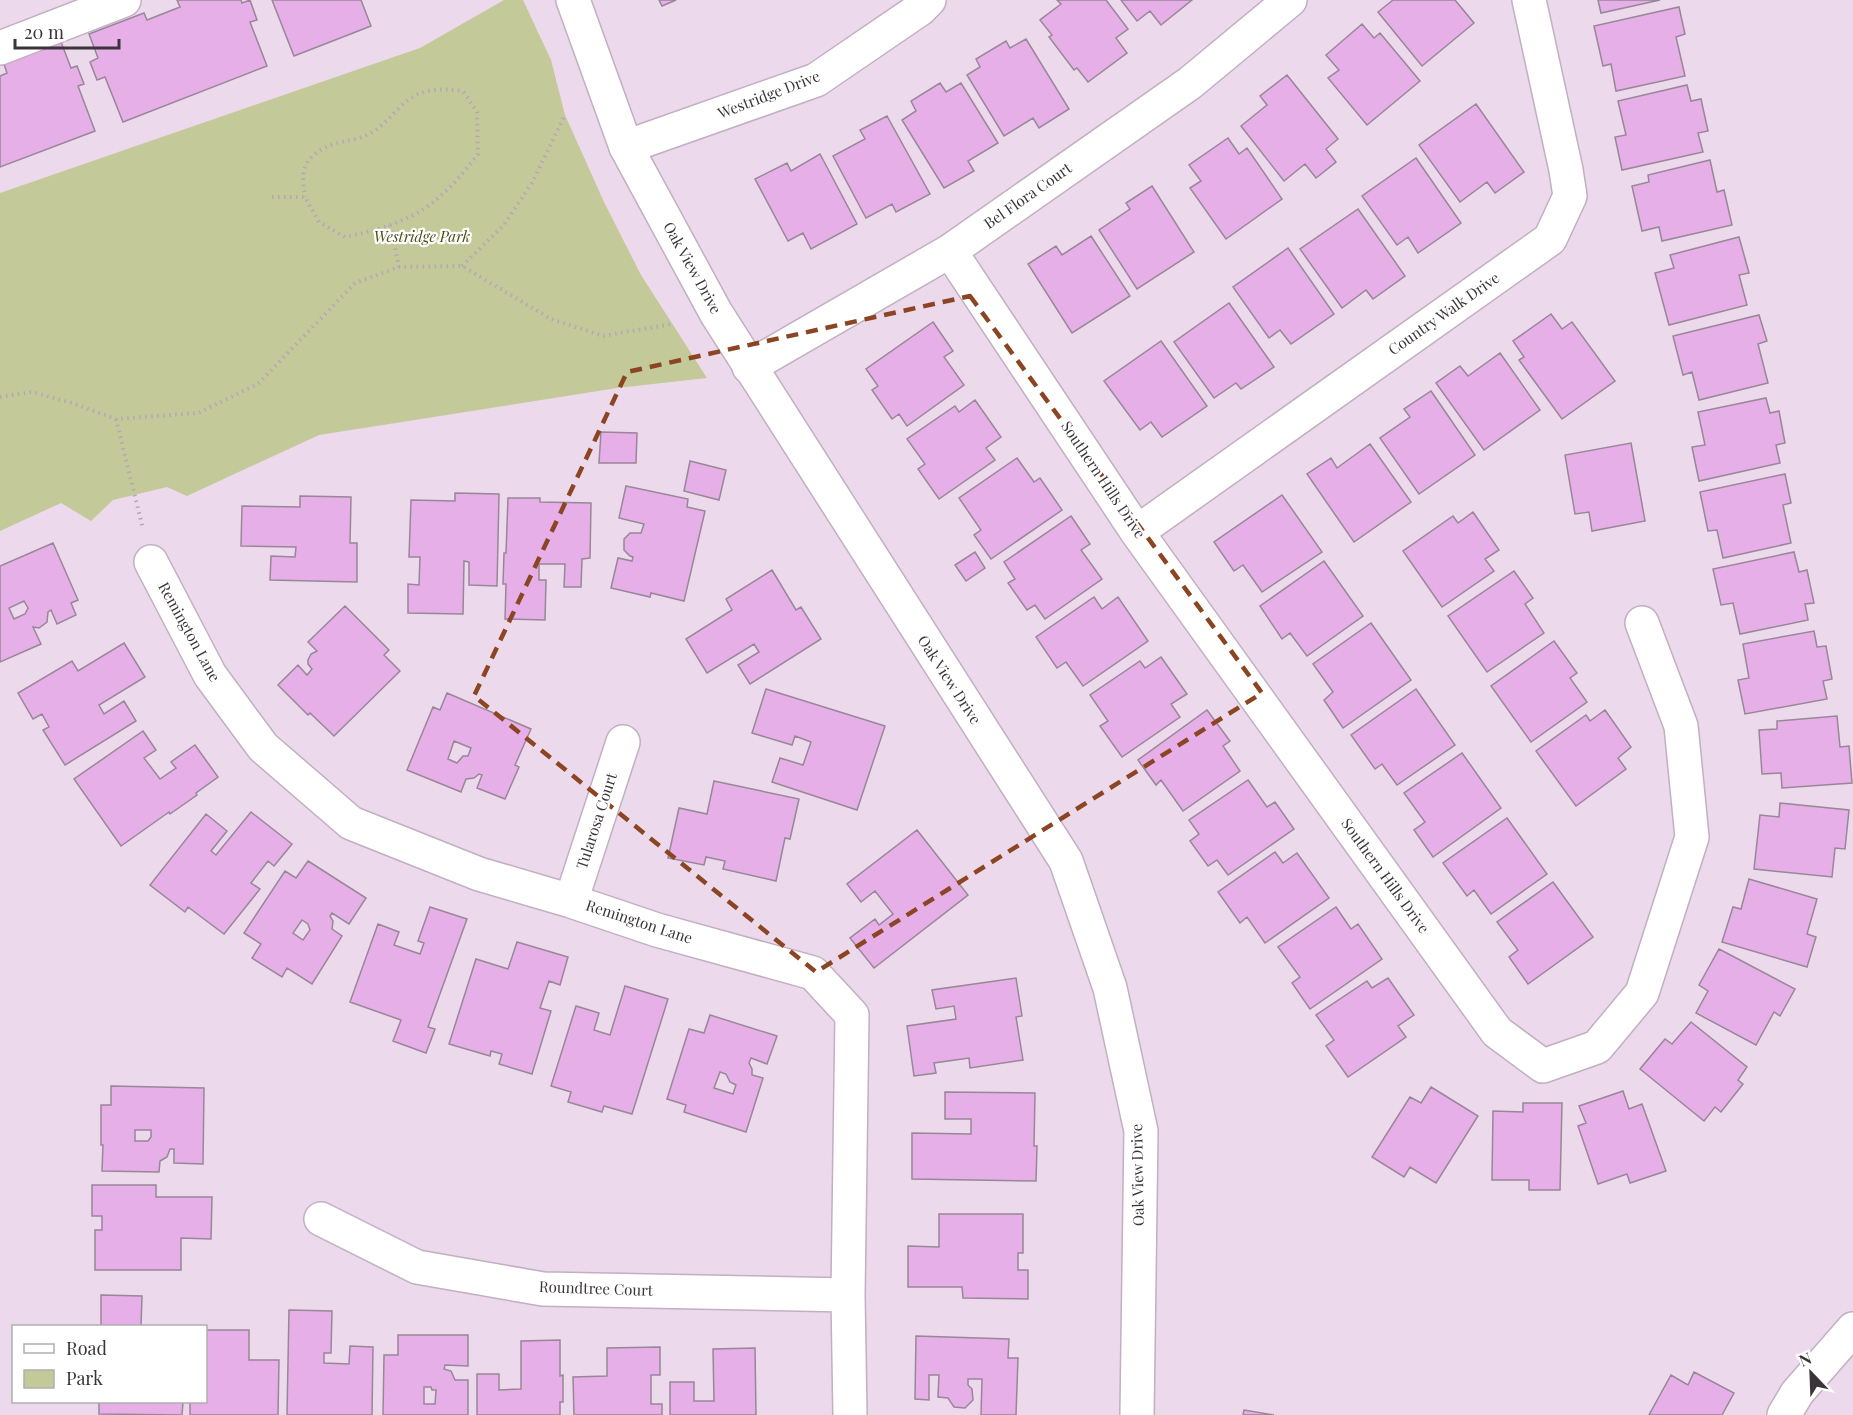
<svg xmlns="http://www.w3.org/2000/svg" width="1853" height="1415" font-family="'Playfair Display',serif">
<rect width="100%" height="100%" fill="#ecd9ec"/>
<path fill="#c3c998" d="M504 0H523L551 60 565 115 604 202 641 275 707 378 617 388 319 435 187 496 167 487 113 500 91 521 61 503 0 531V193L420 48Z"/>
<path fill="#e7afe7" stroke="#988798" stroke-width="1.5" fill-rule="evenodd" d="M177 0H241L242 3 250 0 257 20 250 22 267 66 123 122 105 77 97 80 90 62 98 58 89 34 144 13 147 20 180 7Z
M272 0H361L371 26 294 56Z
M659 0H676L662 6Z
M1057 0H1106L1128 29 1116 38 1127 53 1088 82 1077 68 1074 70 1049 37 1052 35 1040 20 1061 4Z
M1121 0H1192L1161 25 1150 11 1137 21Z
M1393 0H1455L1474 23 1422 66 1378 12Z
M1598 0H1660L1601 13Z
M1679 7 1685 34 1676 37 1685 76 1616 91 1611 64 1603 66 1594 26Z
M1362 24 1374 38 1380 33 1420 81 1367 125 1328 78 1339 70 1326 55Z
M1026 39 1069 109 1039 128 1033 118 1004 136 967 75 980 67 976 59 1006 41 1010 48Z
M61 42 71 68 77 66 84 84 78 86 95 131 0 167V76L7 73 4 64Z
M1287 75 1338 139 1326 149 1336 162 1316 178 1305 164 1284 181 1241 126 1267 105 1260 96Z
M940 83 946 92 961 83 998 143 968 161 974 171 944 188 902 120 916 111 911 101Z
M1687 85 1691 101 1701 99 1708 131 1698 133 1703 152 1622 170 1615 137 1626 135 1618 101Z
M1476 104 1524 172 1495 193 1487 182 1460 202 1419 145Z
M887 116 930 194 896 212 892 204 866 218 833 156 865 139 860 130Z
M1228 138 1239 154 1247 148 1282 199 1226 239 1190 188 1201 181 1189 165Z
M820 154 857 224 811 249 803 233 788 241 755 179 787 163 791 171Z
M1416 158 1461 223 1418 253 1408 237 1397 245 1362 196Z
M1710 160 1717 192 1724 190 1732 225 1662 241 1659 227 1642 231 1632 186 1649 182 1648 175Z
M1152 186 1194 252 1137 289 1099 230 1130 209 1126 203Z
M1358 209 1405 276 1373 299 1366 290 1342 308 1300 249Z
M1091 236 1130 296 1072 333 1028 264 1056 246 1062 255Z
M1739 237 1749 273 1739 275 1747 305 1669 325 1655 273 1674 268 1670 255Z
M1288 248 1334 314 1291 344 1280 330 1269 338 1233 287Z
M1229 303 1274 367 1241 389 1236 383 1214 398 1174 342Z
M1551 314 1562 329 1572 322 1615 381 1562 419 1519 360 1524 357 1513 341Z
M1759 315 1767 341 1758 344 1768 383 1699 400 1692 372 1683 375 1673 336Z
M933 322 953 351 944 357 964 385 907 426 899 414 892 419 872 390 878 386 866 369Z
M1161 341 1207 406 1162 437 1151 422 1140 430 1104 381Z
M1500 353 1540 410 1484 450 1436 383 1460 366 1468 376Z
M1431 391 1475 455 1419 494 1380 438 1410 417 1404 409Z
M1766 398 1770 413 1779 411 1785 443 1776 445 1780 463 1699 481 1692 447 1705 445 1698 412Z
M975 400 1001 437 986 448 995 460 939 499 918 469 925 464 907 439 955 406 959 412Z
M601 432 637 433 636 463H599Z
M1631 443 1645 521 1592 531 1589 512 1575 514 1565 455Z
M1370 444 1411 502 1354 542 1307 474 1331 458 1337 468Z
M1017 458 1034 482 1040 478 1062 510 991 559 974 535 981 530 959 498Z
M690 461 726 470 719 500 684 491Z
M1785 474 1791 503 1783 505 1791 543 1723 558 1717 530 1708 531 1700 492Z
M626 486 688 499 687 507 705 511 684 601 651 593 650 597 611 588 618 558 632 561 633 557 630 556 624 550V539L630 533H641L644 524 619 518Z
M455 493 499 494 497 586 469 585V562L464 561 463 614 408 613V584L419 585 420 557H409L411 500 455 501Z
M1282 495 1322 552 1262 592 1243 565 1234 571 1214 542Z
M300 496 351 497 350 543H357V582L270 580 271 556 295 557 296 547 241 546 242 506 300 507Z
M508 498H540V502L591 503 590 558 582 559 581 587H564L565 564H539V580H546L545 620 505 619 506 584H503L504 553H506Z
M1473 512 1499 550 1485 559 1494 571 1442 607 1403 551 1453 516 1458 523Z
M1071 516 1090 544 1081 550 1102 579 1045 619 1035 605 1027 610 1008 583 1015 579 1004 562Z
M53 543 78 600 71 603 76 615 57 624 51 610 48 612 47 622 39 628 33 627 41 644 0 662V566ZM24 601 28 608 25 614 14 619 9 608Z
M975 552 985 568 966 581 955 565Z
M1794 552 1799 572 1807 570 1814 603 1805 604 1808 620 1740 634 1733 603 1721 605 1713 569Z
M1324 561 1363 616 1307 656 1290 633 1282 639 1260 606Z
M772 570 796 610 801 607 821 639 750 684 738 665 759 652 754 644 707 673 686 639 732 610 726 599Z
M1514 571 1533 598 1525 604 1544 633 1487 672 1448 616Z
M1094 597 1102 609 1118 597 1148 641 1083 686 1066 662 1057 668 1036 637Z
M345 606 389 650 384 655 400 671 334 736 310 713 308 715 278 685 298 665 307 675 312 669 308 664V660L311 654 317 651 308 642Z
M1371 623 1411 680 1343 728 1324 700 1333 692 1313 664Z
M1814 631 1817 647 1826 646 1832 679 1823 681 1827 699 1745 714 1738 680 1749 678 1743 644Z
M1554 641 1577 673 1570 678 1587 702 1531 742 1491 686Z
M124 643 145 677 99 705 104 714 124 701 136 721 65 765 43 730 49 727 42 714 33 719 18 693 72 661 78 671Z
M1161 657 1187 694 1171 704 1180 717 1122 757 1100 726 1108 721 1090 695 1140 661 1145 668Z
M766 689 885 726 857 810 772 782 780 758 803 765 811 742 795 736 792 745 752 733Z
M1416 689 1455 745 1397 785 1382 764 1375 769 1351 735Z
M447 693 531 729 515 765 519 767 505 799 477 788 482 775 479 774 474 778 466 779 461 792 407 770 433 707 440 710ZM454 741 471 748 468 756H463L457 763 448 759Z
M1207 710 1230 741 1223 746 1240 771 1183 811 1161 780 1156 785 1138 760Z
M1605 710 1631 747 1618 758 1626 769 1576 806 1536 751 1586 715 1590 721Z
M1837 716 1840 747 1849 746 1852 783 1782 788 1781 773 1762 774 1759 730 1777 729V721Z
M143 731 156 750 144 758 160 779 176 768 171 762 195 745 218 777 196 793 197 795 170 814 169 812 121 846 74 779Z
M1462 753 1501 808 1433 857 1414 830 1425 822 1404 793Z
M1248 780 1267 807 1275 802 1294 829 1228 875 1217 860 1208 866 1190 841 1199 834 1189 820Z
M714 781 799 799 790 839 785 838 776 881 723 869 725 861 706 857 704 865 668 858 679 808 707 814Z
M1780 803 1849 810 1845 849 1835 848 1832 877 1754 869 1760 815 1779 817Z
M251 812 292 844 274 866 268 861 251 883 260 889 224 934 188 907 185 912 150 885 206 814 227 831 211 851 216 855Z
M1507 818 1547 874 1491 914 1474 890 1467 896 1443 863Z
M917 830 968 895 874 968 850 938 875 919 879 925 893 914 875 891 861 902 847 884Z
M1275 852 1283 863 1297 853 1329 898 1265 943 1247 917 1240 923 1218 892Z
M308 861 366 898 349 924 332 913 330 916 333 921 332 929 342 936 312 984 287 968 282 977 252 958 261 944 244 933 285 871 296 878ZM302 920 308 924 310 930 303 940 293 933Z
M1749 879 1817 899 1807 934 1816 937 1807 967 1722 942 1733 907 1741 909Z
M1553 882 1593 937 1528 984 1509 957 1518 950 1497 922Z
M430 907 467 919 428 1027 435 1029 426 1053 393 1041 401 1020 350 1002 378 924 399 932 394 945 420 954 424 943 418 941Z
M1336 907 1351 929 1358 924 1382 959 1310 1009 1292 983 1300 977 1278 947Z
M517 942 568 957 560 985 549 981 540 1008 551 1011 532 1074 499 1064 502 1054 491 1051 490 1056 449 1044 476 959 508 969Z
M1719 949 1795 989 1780 1016 1774 1012 1756 1045 1696 1013 1708 991 1699 985Z
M1016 978 1022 1016 1016 1017 1023 1060 970 1068 969 1058 934 1063 936 1073 914 1076 907 1026 956 1019 954 1006 936 1009 932 990Z
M1388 978 1414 1015 1398 1026 1406 1037 1348 1077 1326 1046 1334 1040 1316 1015 1367 981 1372 988Z
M625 986 668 999 632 1114 604 1106 602 1112 568 1102 571 1092 551 1086 576 1006 599 1013 594 1030 610 1035Z
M710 1015 777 1036 767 1064 751 1058 749 1063 752 1069V1075L763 1078 746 1132 684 1112 686 1105 667 1099 689 1029 704 1033ZM720 1072 726 1074 730 1082 736 1085 733 1094 714 1088Z
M1691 1022 1747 1067 1738 1080 1743 1084 1721 1112 1715 1107 1704 1121 1640 1069 1665 1039 1672 1044Z
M111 1086 204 1088 203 1164 174 1163V1149H170L167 1157 160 1161 159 1172 102 1171 103 1145H101V1105H111ZM135 1130H151V1137L148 1141H135Z
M1431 1087 1478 1116 1436 1183 1410 1167 1404 1177 1372 1157 1410 1097 1421 1103Z
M1623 1091 1629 1109 1642 1104 1666 1171 1630 1183 1627 1174 1598 1184 1578 1126 1586 1123 1579 1106Z
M945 1092 1035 1093 1034 1146H1037L1036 1181 912 1179V1133L971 1134V1119H945Z
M1523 1103H1562L1560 1190H1529V1180H1492L1493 1111 1523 1112Z
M92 1185H156V1197H212L211 1239 181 1238V1270H95V1230H102V1216H92Z
M939 1214H1023V1253H1018V1270H1028V1299L963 1298 962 1287H908V1246L939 1247Z
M101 1295 142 1296 141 1326H101Z
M289 1310 332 1311 331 1353H324V1363L349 1364 350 1346 373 1347 372 1415H287Z
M206 1330H249V1360H279L278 1415H190V1402H206Z
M398 1335H468V1366L445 1365 444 1369 451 1371 455 1380H468V1415H383L384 1355H398ZM424 1387H431L432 1390H436L435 1404H424Z
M916 1336 1009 1339 1008 1358H1018L1016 1415H981L982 1379H968V1385L972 1389 973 1400 965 1408 954 1407 948 1398 938 1397 939 1375H929V1400L915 1399Z
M560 1340V1376L563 1375V1402H560V1415H477V1374H499V1390L521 1389V1341Z
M660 1347V1375H651V1404H662V1415H574L573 1377 607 1376V1348Z
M755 1348 756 1415H670V1382H694V1401H714L713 1349Z
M1694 1372 1734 1393 1722 1415H1649L1671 1375 1688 1385Z
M99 1402H183L182 1415 99 1414Z
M1244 1410 1274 1415H1243Z"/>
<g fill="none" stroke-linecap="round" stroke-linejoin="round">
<defs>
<path id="minor" d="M573 0 626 147
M0 48 124 0
M950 251 1137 532 1497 1032 1543 1066 1597 1047 1642 993 1692 837 1681 726 1642 623
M749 367 950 251 1190 83 1290 0
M1137 532 1550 239 1570 196 1566 170 1529 0
M151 562 210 675 263 747 351 823 479 874 571 901 657 930 813 973 852 1015 848 1295 850 1415
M571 901 623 742
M321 1219 417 1267 543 1289 848 1295
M1784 1415 1797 1393 1853 1329"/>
<path id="tertiary" d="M929 0 920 9 816 80 626 147 716 313 1066 861 1110 988 1141 1131 1137 1415"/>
</defs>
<use href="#minor" stroke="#c2afc1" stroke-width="36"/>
<use href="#tertiary" stroke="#c2afc1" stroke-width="36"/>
<path stroke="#b6a7b6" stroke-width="4" stroke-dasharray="1.5 4.5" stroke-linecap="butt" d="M272 197H305L319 222 345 237C370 232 395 225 417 213 441 200 462 175 478 154L477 112 463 91C438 88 419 88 400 107 390 117 382 127 369 134 351 143 330 140 314 155 300 166 303 182 305 197
M390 225 399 267
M462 266 503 226 532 183 565 115
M0 397 32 392 72 403 116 419 198 413 258 384 355 283 399 267 462 266 551 319 603 336 672 324
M116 419 143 529"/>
<use href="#minor" stroke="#fff" stroke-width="33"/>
<use href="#tertiary" stroke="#fff" stroke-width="33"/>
</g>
<path fill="none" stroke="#8c4523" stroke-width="4.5" stroke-dasharray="12 8" stroke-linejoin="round" d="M970 296 1262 693 816 972 474 696 627 372Z"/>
<g text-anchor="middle" stroke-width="4.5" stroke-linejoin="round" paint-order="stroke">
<g font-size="15" fill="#3b343b" stroke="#fff">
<text transform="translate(769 95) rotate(-21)" y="5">Westridge Drive</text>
<text transform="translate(1028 196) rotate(-35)" y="5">Bel Flora Court</text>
<text transform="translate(692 268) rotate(61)" y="5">Oak View Drive</text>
<text transform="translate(1444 314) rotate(-35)" y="5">Country Walk Drive</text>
<text transform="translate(1103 480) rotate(56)" y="5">Southern Hills Drive</text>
<text transform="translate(189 632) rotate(61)" y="5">Remington Lane</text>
<text transform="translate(949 680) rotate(57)" y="5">Oak View Drive</text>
<text transform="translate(597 821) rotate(-72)" y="5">Tularosa Court</text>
<text transform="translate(1385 876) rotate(54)" y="5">Southern Hills Drive</text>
<text transform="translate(639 922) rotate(18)" y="5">Remington Lane</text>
<text transform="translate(1138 1175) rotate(-91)" y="5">Oak View Drive</text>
<text transform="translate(596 1289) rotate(2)" y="5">Roundtree Court</text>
</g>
<g font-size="15" font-style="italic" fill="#494d16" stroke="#fff">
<text x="422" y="242">Westridge Park</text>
</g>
</g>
<rect x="12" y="1325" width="195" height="78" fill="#ffffff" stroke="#b1aeb1" stroke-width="1.5"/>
<rect x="24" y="1344" width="30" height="9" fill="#ffffff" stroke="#b1aeb1" stroke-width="1.5"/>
<text x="66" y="1355" font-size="18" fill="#3b343b">Road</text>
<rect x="24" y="1370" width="30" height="18" fill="#c3c998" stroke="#b1aeb1" stroke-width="1.5"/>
<text x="66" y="1385" font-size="18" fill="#3b343b">Park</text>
<g transform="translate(1811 1373) rotate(337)" stroke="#ffffff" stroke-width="4.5" paint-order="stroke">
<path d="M0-4.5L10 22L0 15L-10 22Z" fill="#3b343b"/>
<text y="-9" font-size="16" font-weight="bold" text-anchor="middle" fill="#3b343b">N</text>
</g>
<path d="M15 39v9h104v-9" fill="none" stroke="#3b343b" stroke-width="3"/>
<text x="24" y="39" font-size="18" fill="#3b343b" stroke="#ffffff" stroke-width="4.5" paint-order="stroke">20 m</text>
</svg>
